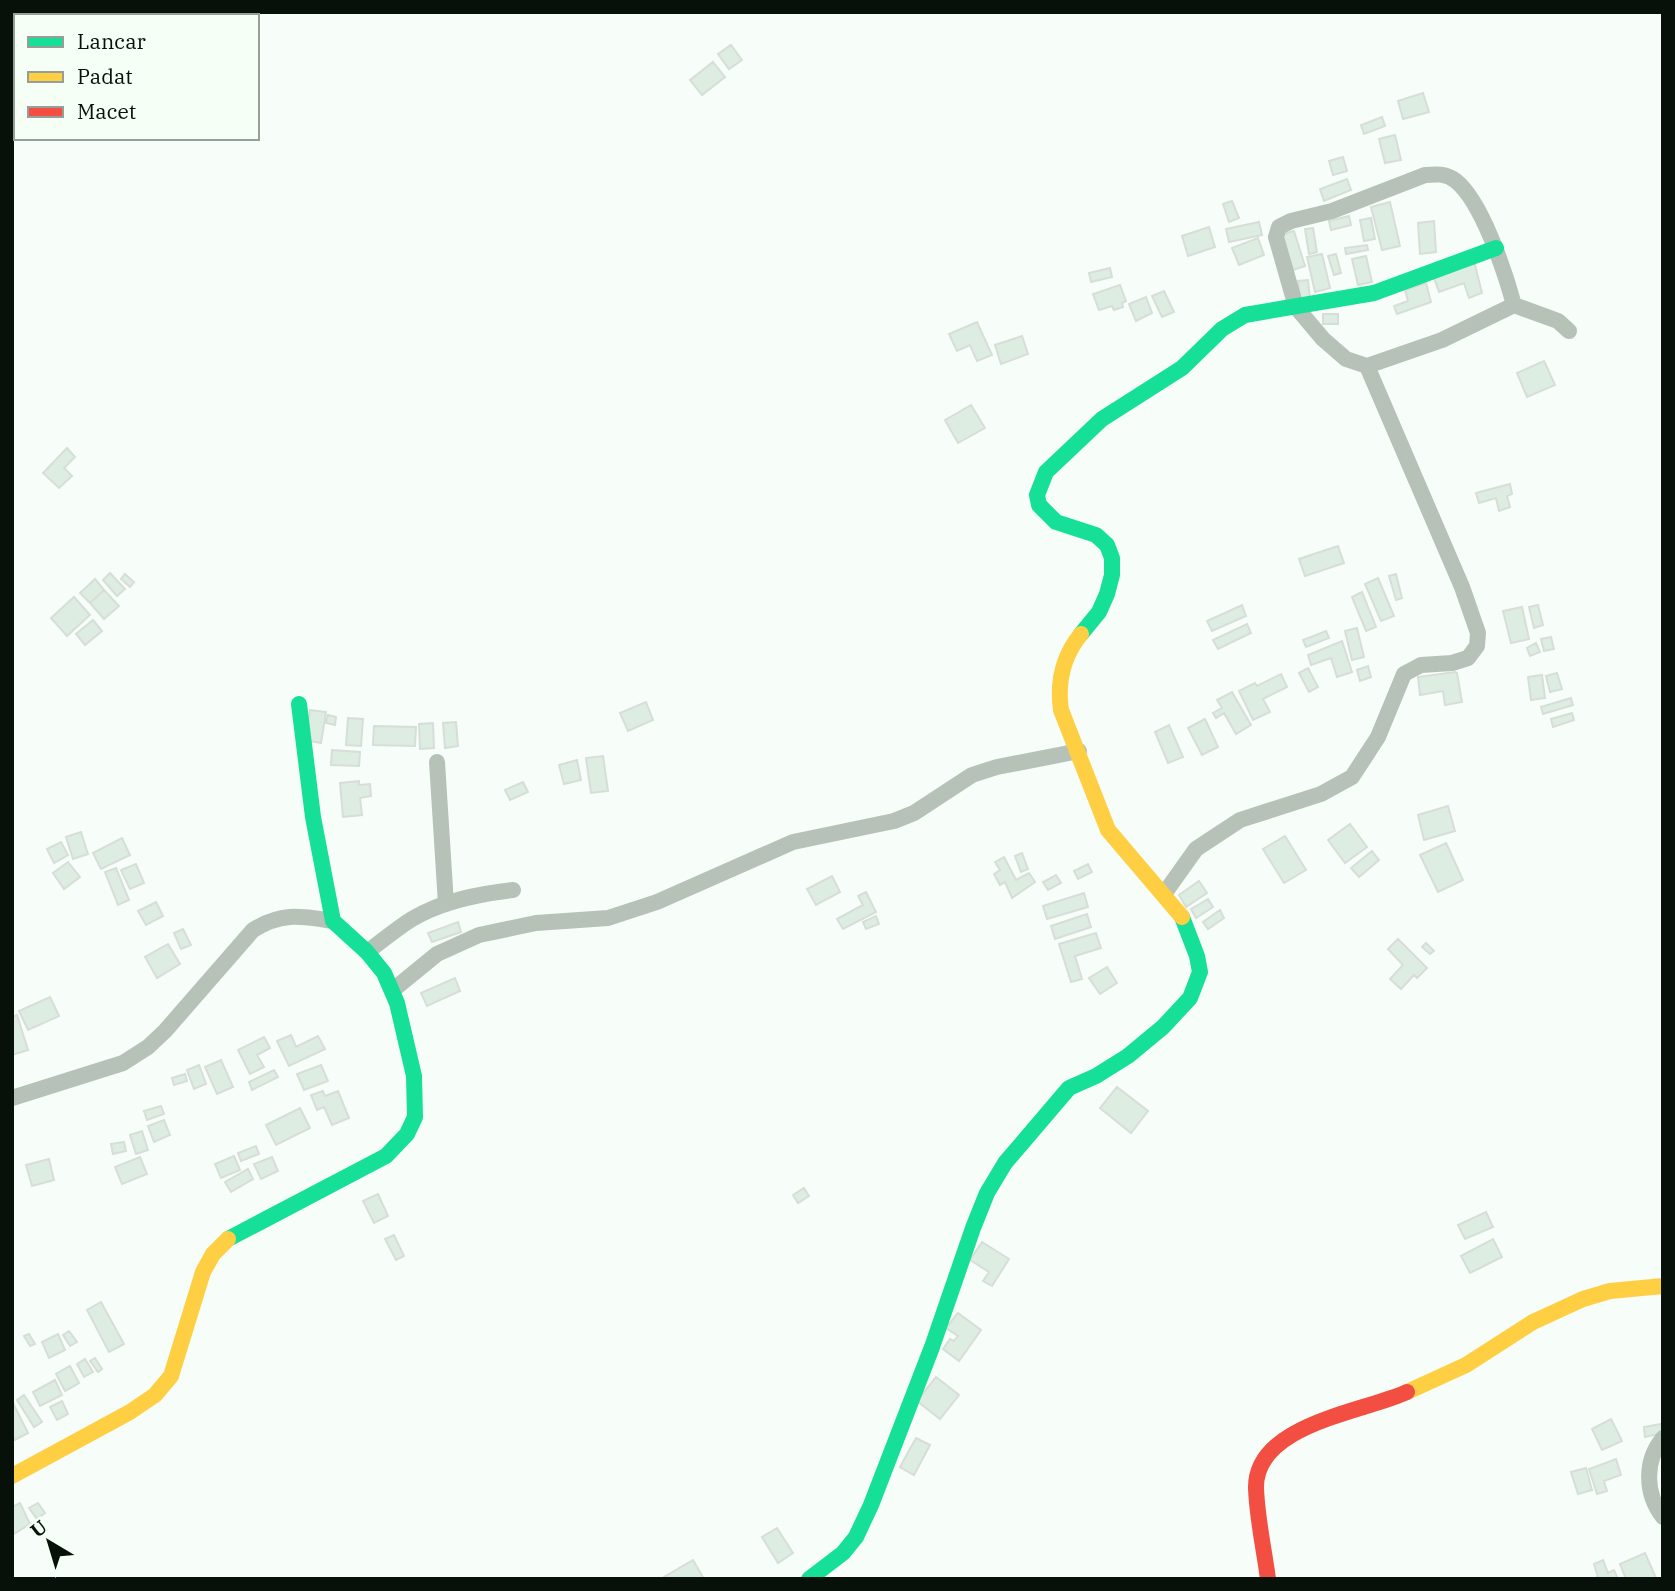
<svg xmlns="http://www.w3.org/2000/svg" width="1675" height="1591" font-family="'IBM Plex Serif',serif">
<rect width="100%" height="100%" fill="#f7fdf8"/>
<path fill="#deede1" stroke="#d7ded8" stroke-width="2" d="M731 45 742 60 729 69 718 54Z
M713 62 725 77 702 95 690 80Z
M1423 93 1429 112 1403 119 1398 101Z
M1382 117 1385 126 1364 134 1361 125Z
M1395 135 1401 160 1385 163 1379 139Z
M1343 157 1347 171 1333 175 1329 161Z
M1347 179 1351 190 1324 201 1320 189Z
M1232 201 1239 218 1229 222 1223 204Z
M1390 202 1400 246 1382 250 1371 207Z
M1349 216 1351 225 1331 230 1329 221Z
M1371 218 1375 239 1364 241 1360 220Z
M1434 221 1436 252 1420 254 1418 223Z
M1259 222 1262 235 1229 242 1226 229Z
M1209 227 1215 247 1188 256 1182 236Z
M1313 228 1317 252 1309 254 1305 229Z
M1294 231 1305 266 1293 270 1281 235Z
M1258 238 1264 255 1239 265 1232 248Z
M1367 245 1368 250 1346 254 1345 248Z
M1322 254 1330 288 1315 292 1307 257Z
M1336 254 1341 273 1334 275 1328 256Z
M1366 256 1372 282 1358 285 1352 259Z
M1474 261 1482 293 1469 298 1464 283 1439 292 1433 275Z
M1110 268 1112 277 1091 282 1089 273Z
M1308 280 1310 299 1300 300 1298 281Z
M1426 283 1431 302 1397 314 1394 306 1408 301 1405 290Z
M1120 285 1126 301 1122 303 1123 307 1114 310 1112 306 1099 310 1093 294Z
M1164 291 1174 312 1162 317 1152 296Z
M1146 297 1152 313 1136 321 1129 304Z
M1323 314H1338V324H1323Z
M977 322 992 355 977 361 970 345 957 351 949 334Z
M1022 336 1028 354 1001 364 995 345Z
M1544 361 1555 385 1527 397 1517 373Z
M971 405 985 428 958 443 945 420Z
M67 448 75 457 64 468 72 476 59 488 43 473Z
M1510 484 1512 494 1507 496 1510 507 1499 511 1496 498 1479 503 1476 493Z
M1338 546 1344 563 1305 576 1299 559Z
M110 573 125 589 117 596 103 580Z
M125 574 134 582 130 587 121 579Z
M1396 574 1402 598 1396 600 1389 576Z
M1378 578 1394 616 1381 621 1365 584Z
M95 579 104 590 90 603 80 593Z
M104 590 119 606 104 619 90 603Z
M1362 592 1376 627 1366 631 1352 597Z
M74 597 90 615 67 636 51 618Z
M1242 605 1246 616 1212 631 1207 621Z
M1538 605 1543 625 1534 628 1529 607Z
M1522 607 1529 639 1511 643 1503 611Z
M93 620 102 631 85 645 76 634Z
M1247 624 1251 633 1218 649 1213 640Z
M1357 628 1364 657 1352 660 1345 631Z
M1326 631 1329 638 1306 647 1303 640Z
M1551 637 1554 649 1544 651 1541 639Z
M1342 641 1352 672 1337 677 1331 658 1311 665 1308 655Z
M1536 643 1540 652 1530 656 1527 648Z
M1368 666 1371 677 1360 681 1357 670Z
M1308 668 1318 687 1309 692 1299 673Z
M1455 672 1457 673 1462 702 1445 705 1443 691 1420 695 1418 677Z
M1557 673 1562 689 1550 692 1546 676Z
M1281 674 1287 687 1263 699 1270 712 1253 720 1239 691 1255 683 1257 686Z
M1542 675 1545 698 1531 700 1528 677Z
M1232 692 1251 725 1236 734 1224 713 1216 718 1213 713 1222 708 1217 700Z
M1571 698 1573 705 1543 714 1541 707Z
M646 702 653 720 628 731 620 713Z
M310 710 326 712 321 743 305 740Z
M1572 713 1574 720 1553 727 1551 719Z
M328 715 336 717 335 725 326 723Z
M348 718 363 719 361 746 346 745Z
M1205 719 1218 747 1202 755 1188 728Z
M456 722 458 746 445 748 443 723Z
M433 723 434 748 420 749 419 724Z
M1169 725 1183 757 1168 763 1155 732Z
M374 726 416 727 415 746 373 745Z
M332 750 360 752 359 766 331 765Z
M603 756 608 791 591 793 586 758Z
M577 760 581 780 564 784 559 765Z
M359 781V785L370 784 371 796 360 798 362 815 343 817 340 783Z
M523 782 528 792 510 800 505 790Z
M1448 806 1455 831 1424 840 1418 815Z
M1350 824 1367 847 1345 863 1328 840Z
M81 832 88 854 73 859 66 837Z
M1285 836 1306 870 1284 883 1263 849Z
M122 838 130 855 101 869 93 853Z
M61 842 68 855 54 863 47 849Z
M1446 843 1463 880 1438 892 1420 855Z
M1372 851 1379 860 1359 877 1351 868Z
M1022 853 1028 869 1021 872 1015 856Z
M1004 857 1016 880 1029 873 1035 882 1012 898 1005 882 1000 885 994 874 1000 870 995 862Z
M68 862 80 877 64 889 53 873Z
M136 864 144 883 130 889 121 870Z
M1088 864 1092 872 1078 879 1074 871Z
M116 868 129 900 118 905 105 872Z
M1056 875 1061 883 1048 890 1043 882Z
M832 876 840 892 816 905 807 889Z
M1199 881 1207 893 1186 907 1179 895Z
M866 892 876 912 843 929 837 919 863 905 858 896Z
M1084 893 1088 907 1047 919 1043 906Z
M1208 899 1213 907 1196 918 1191 909Z
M156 902 163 916 146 925 138 911Z
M1220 910 1224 918 1208 929 1203 922Z
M1087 914 1091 927 1055 939 1051 926Z
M876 916 879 924 866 929 863 922Z
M458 922 461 932 432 942 428 933Z
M183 929 191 945 181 949 174 933Z
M1096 933 1101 948 1075 956 1082 979 1071 982 1059 944Z
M1398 939 1427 968 1417 978 1414 975 1401 989 1390 979 1403 965 1388 949Z
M1426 943 1434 951 1430 954 1422 947Z
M168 944 180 964 157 978 145 957Z
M1107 967 1117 983 1100 994 1089 978Z
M455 978 460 991 427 1006 421 993Z
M50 997 59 1016 28 1030 19 1011Z
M17 1015 28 1050 12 1055V1017Z
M291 1035 296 1047 318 1036 325 1049 289 1066 277 1041Z
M264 1037 270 1048 257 1055 264 1067 250 1074 238 1050Z
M221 1060 233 1087 217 1094 205 1067Z
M199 1065 206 1084 194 1089 187 1070Z
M321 1065 328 1081 304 1090 297 1074Z
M274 1070 278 1077 252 1090 249 1082Z
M185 1074 187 1081 174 1085 172 1078Z
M1117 1087 1148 1111 1131 1133 1100 1108Z
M323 1091 325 1096 338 1091 349 1118 332 1125 324 1107 317 1110 311 1095Z
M161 1106 164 1114 147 1120 144 1111Z
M300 1108 310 1128 276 1145 266 1125Z
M164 1120 170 1135 154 1142 148 1126Z
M142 1131 148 1150 136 1154 130 1135Z
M124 1142 126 1151 113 1154 111 1144Z
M256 1146 259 1154 241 1161 238 1153Z
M234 1156 240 1170 221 1178 215 1164Z
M140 1157 147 1174 122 1184 115 1167Z
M272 1157 278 1171 261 1179 254 1164Z
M49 1159 54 1180 32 1186 26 1165Z
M248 1169 253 1179 231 1192 225 1182Z
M804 1188 809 1196 798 1203 793 1195Z
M378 1194 388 1216 374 1223 363 1201Z
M1486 1212 1493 1227 1465 1239 1458 1225Z
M394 1235 404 1256 396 1260 385 1239Z
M1493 1239 1502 1257 1470 1273 1461 1256Z
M982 1242 1009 1259 992 1286 983 1281 989 1272 970 1260Z
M101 1302 124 1344 109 1352 87 1310Z
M958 1313 981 1330 959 1361 943 1349 950 1339 954 1341 958 1336 946 1328Z
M69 1331 77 1342 70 1346 63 1335Z
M29 1334 35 1344 30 1346 24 1336Z
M58 1334 65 1350 49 1358 42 1342Z
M95 1358 102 1369 98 1372 90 1361Z
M85 1359 93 1372 84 1377 77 1364Z
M70 1366 79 1383 65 1391 56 1374Z
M936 1377 959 1395 940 1419 917 1401Z
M55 1380 62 1395 40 1406 33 1392Z
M24 1395 42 1422 34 1427 17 1400Z
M12 1401 28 1433 15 1440 12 1435Z
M62 1401 68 1414 57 1420 50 1407Z
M1611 1419 1622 1441 1602 1450 1592 1429Z
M1661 1424 1663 1433 1645 1437 1644 1427Z
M916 1438 930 1445 914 1475 900 1467Z
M1616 1459 1621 1475 1604 1481 1607 1491 1597 1494 1589 1469Z
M1586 1468 1592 1490 1578 1494 1571 1472Z
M20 1503 30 1524 12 1535V1507Z
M38 1503 45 1513 37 1519 29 1508Z
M777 1528 793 1553 778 1563 762 1537Z
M1645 1553 1656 1578 1626 1579 1620 1564Z
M693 1560 704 1579H665L664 1577Z
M1603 1560 1608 1573 1614 1570 1618 1579H1592L1598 1577 1594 1564Z"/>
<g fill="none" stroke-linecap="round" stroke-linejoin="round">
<path stroke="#b6c2b7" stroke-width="16" d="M1514 305C1505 272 1482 202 1456 181 1446 173 1436 174 1425 175L1332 211 1291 221 1279 227 1276 237 1296 307 1323 339 1346 359 1367 366 1442 340 1514 305 1558 321 1569 331
M437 762 446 904
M1164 894 1196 849 1240 820 1321 794 1352 777 1378 737 1404 674 1421 665 1452 663 1468 658 1477 646 1478 633 1462 587 1367 366
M367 952C382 941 396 929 412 919 442 901 478 894 513 890
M393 990 437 954 479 935 536 923 608 918 657 902 793 842 894 821 914 813 972 775 997 767 1079 751
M12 1098 123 1063 148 1047 165 1031 253 930C282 912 300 916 333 921
M1663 1438C1644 1461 1645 1494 1663 1517"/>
<path stroke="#16e098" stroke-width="16" d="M1081 634 1099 612 1107 594 1112 575V558L1107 545 1096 535 1056 522 1039 505 1037 495 1046 472 1102 419 1182 368 1222 329 1245 315 1374 293 1496 248
M228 1239 386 1156 407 1134 415 1117 414 1076 397 1003 384 973 367 952 333 921 313 817 299 704
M809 1579 843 1553 856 1537 871 1505 932 1347 973 1228 987 1193 1005 1163 1069 1088 1096 1076 1128 1056 1163 1027 1190 998 1200 972 1197 956 1182 917"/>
<path stroke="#ffcf43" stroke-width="16" d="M1081 634C1063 656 1057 682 1061 710L1108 830 1182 917
M1407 1392 1466 1365 1533 1322 1583 1299 1610 1291 1663 1286
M12 1476 130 1412 155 1395 171 1376 203 1272 213 1254 228 1239"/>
<path stroke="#f24e42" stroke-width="16" d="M1268 1579C1264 1549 1257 1518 1256 1488 1255 1424 1364 1412 1407 1392"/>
</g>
<rect width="1675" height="1591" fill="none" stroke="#071009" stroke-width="28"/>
<rect x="14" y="14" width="245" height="126" fill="#f5fff6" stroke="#969f97" stroke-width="2"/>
<rect x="28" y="37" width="35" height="10" fill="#16e098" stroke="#969f97" stroke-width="2"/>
<text x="77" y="49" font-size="21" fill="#071009">Lancar</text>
<rect x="28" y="72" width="35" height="10" fill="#ffcf43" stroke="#969f97" stroke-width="2"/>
<text x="77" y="84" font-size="21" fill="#071009">Padat</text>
<rect x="28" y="107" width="35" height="10" fill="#f24e42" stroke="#969f97" stroke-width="2"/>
<text x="77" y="119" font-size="21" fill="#071009">Macet</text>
<g transform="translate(49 1542) rotate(322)" stroke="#f5fff6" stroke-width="5" paint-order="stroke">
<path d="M0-5L12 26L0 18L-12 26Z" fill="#071009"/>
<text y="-10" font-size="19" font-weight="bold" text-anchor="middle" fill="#071009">U</text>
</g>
</svg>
